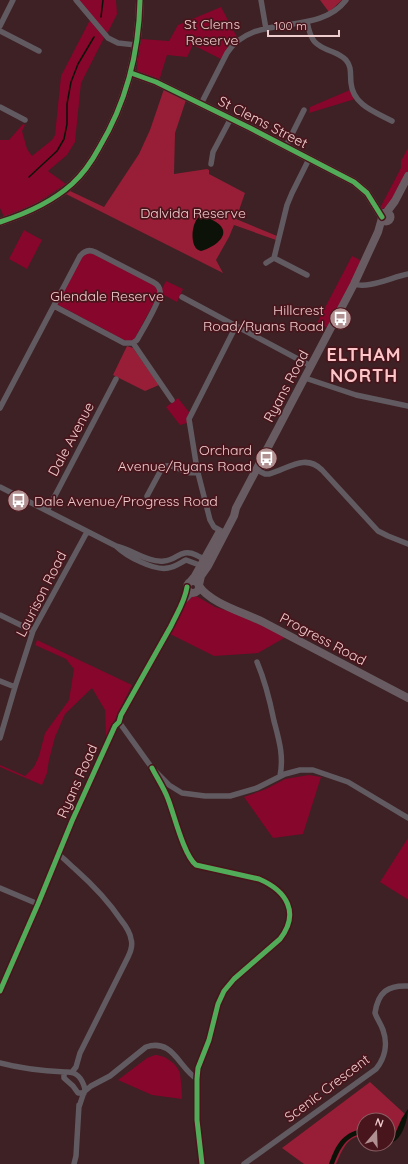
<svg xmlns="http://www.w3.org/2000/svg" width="408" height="1164" font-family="Quicksand,sans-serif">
<rect width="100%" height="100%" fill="#3d2124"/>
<path fill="#87062b" d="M79 0H116L117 14 107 34Z
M221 7 237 37 229 45 221 59 193 45 187 57 167 55 159 81 137 71V66L141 39 169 41 178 25Z
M90 20 104 38 81 83 75 142 67 155 48 171 66 184 37 203 4 217 0 208V140H9L23 124 25 125 22 131 27 149 32 156 52 140 55 135 61 76Z
M350 90 355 99 309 113 310 107Z
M408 148V170L390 205 385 209 380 208 401 168V161Z
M24 230 42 240 27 269 9 259Z
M89 252 153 284 157 288V297L134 340 128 342 58 305 59 300 82 257Z
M352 256 362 261 328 328 317 323Z
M166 281 183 289 177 302 162 294V289Z
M178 398 189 412 187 423 180 425 166 407Z
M194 596 198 597 215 607 235 613 286 637 258 653 214 656 170 634C177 623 180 603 194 596Z
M37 640 132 685 106 738 105 710 92 688 65 714 55 737 49 760 47 773 42 785 0 767V765L25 776 34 767 39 756 45 733 69 700 74 669 66 659 35 645Z
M309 775 321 777 303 834 273 838 244 797 266 789 285 779Z
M408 838V898L407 899 380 882Z
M155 1055C165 1055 177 1064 180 1073 181 1082 182 1091 182 1099L152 1095 118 1080 147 1058Z"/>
<path fill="#971e36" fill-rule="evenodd" d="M320 0H342L329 12Z
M164 89 186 100 175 133 174 174 207 169 209 170V174L245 193 236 219 277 236 276 240 234 225 229 237 216 260 223 273 66 194 70 191 104 207 139 154 150 130ZM204 217C213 220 224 224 223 235L195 245 193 231Z
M127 346 133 348 159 385 145 391 113 375Z
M370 1082 406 1115 401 1132 388 1142V1120H364V1136C347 1135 342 1151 336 1164H304L282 1148Z"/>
<path fill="#0c1207" d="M199 217C204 216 209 218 214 221 235 232 216 247 201 251 189 249 191 223 199 217Z
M408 1109C408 1120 401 1144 388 1143V1138H392L394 1136 402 1118Z
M358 1130H364V1134C346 1135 340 1149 334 1164H329C335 1148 340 1135 358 1130Z"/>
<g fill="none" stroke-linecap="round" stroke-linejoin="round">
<path stroke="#0c1207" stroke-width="1.5" d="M101 17 103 0
M29 177 57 151 64 139 67 124V104L71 82 78 64 94 37"/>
<path stroke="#625a61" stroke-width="5.5" d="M76 0 108 38 118 43 136 45
M261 0 266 29
M307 22C311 41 314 45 333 52 338 54 342 56 346 60 352 67 350 74 351 83 353 105 375 112 392 121
M0 26 13 0
M0 31 39 51
M201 104 227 53C254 11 317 38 346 0
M0 107 25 120
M286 146 304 110
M211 164 213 152 231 118
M274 258 307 275
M266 263 274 258 287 205 292 193 309 159
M354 284C368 289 392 277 408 274
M182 297 311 366
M54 306 124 343H133
M133 343 172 400
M305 378 356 395 408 406
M0 408 80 256C84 251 89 249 95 252L153 282C157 284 160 287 160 292 161 300 142 331 137 340L133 343
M257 470 265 474H269C288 469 305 453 322 470L378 531 388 536 408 544
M0 487 116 546C126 556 154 571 168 568 175 567 180 563 186 560L202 566
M147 496 161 470 166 466C179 464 182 476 198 472
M47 511 116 379
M225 533 214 527 210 520 197 469 189 419 236 326
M116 546C131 549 148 563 164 561 177 560 181 548 196 555 200 557 204 558 206 562
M185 600 193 592
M0 615 33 631
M257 662C265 681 270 701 274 721 279 740 284 756 280 776
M0 681 15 687
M119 722 152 768 169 785 182 793 205 796H230L257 788 285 774 300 770H313L348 782 408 818
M0 738 15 687 33 631 87 532
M152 768C157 778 164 788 168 799 174 814 184 856 196 865L259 879C287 891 300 913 280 939L234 979 224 991 218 1004 209 1040 198 1068 197 1079V1120L202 1164
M59 855C65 859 69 864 75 869 93 885 107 899 121 920 125 925 130 932 131 939 133 945 131 951 128 957L80 1053 76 1067 72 1072
M0 888 38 904
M0 991 38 904 72 821 115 726 119 722 121 715 171 626C177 613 185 601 187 587
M0 1063C22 1069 43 1071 65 1072
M85 1091 91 1086 110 1076 146 1047C173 1038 179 1068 197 1079
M79 1107 85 1089C82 1078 77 1071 65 1072L64 1073V1078L73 1086 78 1093H84
M74 1164 76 1156 79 1105
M244 1164 376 1069C385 1058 388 1044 383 1030 381 1024 377 1019 375 1013 378 992 388 985 408 986"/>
<path stroke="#685c62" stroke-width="8" d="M131 73 156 82 250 128 354 182 367 193 382 217
M381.5 217a4.5 4.5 0 1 1 9 0a4.5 4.5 0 1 1-9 0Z
M386 213 395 201 408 176
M0 222C25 214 52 202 72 184 83 174 92 161 99 148 126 103 139 52 140 0
M187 587a6 6 0 1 1 12 0a6 6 0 1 1-12 0Z
M190 582 195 576 219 533
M199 585 201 576 208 566 234 516 236 508 354 284 378 232 382 218
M199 586C211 604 246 613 265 623 313 648 360 673 408 698"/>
<defs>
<path id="cycleway" d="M131 73 156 82 250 128 354 182 367 193 382 217
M0 222C25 214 52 202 72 184 83 174 92 161 99 148 126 103 139 52 140 0
M152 768C157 778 164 788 168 799 174 814 184 856 196 865L259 879C287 891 300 913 280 939L234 979 224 991 218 1004 209 1040 198 1068 197 1079V1120L202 1164
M0 991 38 904 72 821 115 726 119 722 121 715 171 626C177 613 185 601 187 587"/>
</defs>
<use href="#cycleway" stroke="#49151c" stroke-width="8"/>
<use href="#cycleway" stroke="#51ab58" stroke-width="5"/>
</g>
<defs>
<symbol id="bus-disc" viewBox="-11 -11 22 22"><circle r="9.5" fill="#b19092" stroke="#49151c"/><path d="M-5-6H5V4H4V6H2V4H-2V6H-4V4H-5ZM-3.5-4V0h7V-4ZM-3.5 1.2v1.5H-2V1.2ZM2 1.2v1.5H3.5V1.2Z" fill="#fff"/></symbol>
</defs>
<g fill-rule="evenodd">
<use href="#bus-disc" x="328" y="306" width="25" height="25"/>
<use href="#bus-disc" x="254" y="446" width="25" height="25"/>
<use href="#bus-disc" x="6" y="488" width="25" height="25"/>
</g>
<g text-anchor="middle" stroke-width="3.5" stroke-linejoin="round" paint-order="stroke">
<g font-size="14" fill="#f2cecf" stroke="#49151c">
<text x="212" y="29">St Clems<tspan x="212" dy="16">Reserve</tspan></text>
<text x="193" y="218">Dalvida Reserve</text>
<text x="107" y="301">Glendale Reserve</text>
</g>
<g font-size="14" fill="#efcccd" stroke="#49151c">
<text transform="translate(263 122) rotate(27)" y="5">St Clems Street</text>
<text transform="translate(286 386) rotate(-62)" y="5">Ryans Road</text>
<text transform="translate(71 439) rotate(-62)" y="5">Dale Avenue</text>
<text transform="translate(41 594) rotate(-63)" y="5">Laurison Road</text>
<text transform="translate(323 639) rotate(28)" y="5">Progress Road</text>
<text transform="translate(77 781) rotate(-66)" y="5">Ryans Road</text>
<text transform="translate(327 1088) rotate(-37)" y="5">Scenic Crescent</text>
</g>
<g font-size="14" fill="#efcccd" stroke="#49151c" text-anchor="end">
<text x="324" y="315">Hillcrest<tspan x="324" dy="16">Road/Ryans Road</tspan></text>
<text x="252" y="455">Orchard<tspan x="252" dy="16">Avenue/Ryans Road</tspan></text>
<text x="34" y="506" text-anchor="start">Dale Avenue/Progress Road</text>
</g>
<g font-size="18" font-weight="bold" letter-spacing="1" fill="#fcc5c7" stroke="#49151c">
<text x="364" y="361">ELTHAM<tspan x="364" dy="21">NORTH</tspan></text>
</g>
</g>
<g transform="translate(376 1132) rotate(19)"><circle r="19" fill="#49151c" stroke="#8b5e63"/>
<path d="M0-3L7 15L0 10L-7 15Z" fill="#b19092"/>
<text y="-6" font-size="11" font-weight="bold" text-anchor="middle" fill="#efcccd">N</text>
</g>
<path d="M268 30v6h71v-6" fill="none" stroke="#efcccd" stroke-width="2"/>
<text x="274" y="30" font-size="12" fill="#efcccd" stroke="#49151c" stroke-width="3" paint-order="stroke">100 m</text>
</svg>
